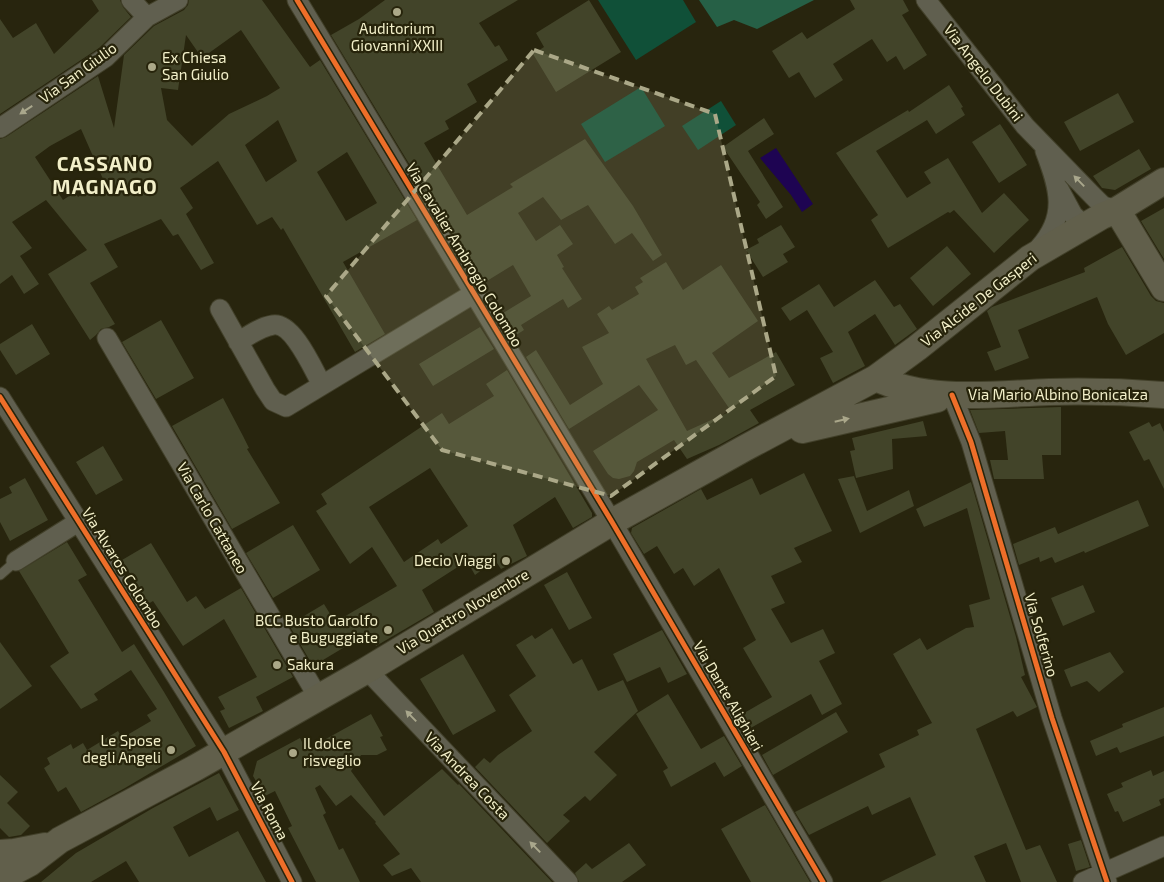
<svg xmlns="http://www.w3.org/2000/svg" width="1164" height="882" font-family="'Exo 2',sans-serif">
<rect width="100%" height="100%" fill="#28250e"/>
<path fill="#105038" d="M598 0H683L696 22 636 60Z
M641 87 665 126 605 162 581 124Z
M721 101 736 125 698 150 682 126Z"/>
<path fill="#266046" d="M699 0H814L757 29 734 20 717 27Z"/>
<path fill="#1e0452" d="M776 148 813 204 802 212 791 195 760 158Z"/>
<path fill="#424429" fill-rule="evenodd" d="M92 0H120L123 7 131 17 99 48 0 114V19L13 38 36 23 54 54 99 11Z
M189 0H262L310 67 320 60 417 220 343 262 385 334 355 352 283 228 281 230 272 217 257 225 218 161 180 188 193 208 186 214 214 263 201 270 178 234 173 236 161 219 104 244 118 267 90 283 115 324 109 327 101 329 96 335 90 340 48 274 87 250 46 200 12 222 32 248 20 256 39 284 24 294 12 275 0 284V139L6 137 98 76 114 128 124 55 154 26 184 10 188 5ZM241 30 280 88 267 96 229 114 192 146 167 120 161 88 178 90 186 35 202 58ZM278 120 297 161 266 182 245 145ZM81 129 103 179 78 197 75 192 63 200 35 157 50 146ZM347 152 377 203 346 221 317 172Z
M385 0H518L479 23 495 47 499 45 508 60 467 84 477 102 445 121 449 129 424 143 467 215 513 187 510 184 585 139 633 206 662 255 653 261 632 233 615 244 588 205 561 220 543 197 518 213 536 241 560 225 573 244 557 255 564 267 562 268 582 299 568 308 563 299 521 325 524 330 513 337 500 315 531 296 513 265 482 284 331 35 359 19Z
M589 0 621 52 556 92 533 54 544 47 536 33Z
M850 0H903L909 11 902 15 927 55 904 70 896 56 887 62 872 39 833 64 843 80 815 98 799 72 789 78 772 51 802 32 807 39 855 9Z
M949 85 963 107 961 108 965 115 936 134 927 120 876 151 907 198 931 183 924 172 948 158 982 213 1004 193 1029 220 994 253 954 210 950 213 948 212 888 248 871 220 878 215 836 153 908 110 909 112Z
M1118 93 1134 122 1080 151 1064 122Z
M764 118 774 134 748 151 783 207 766 219 757 205 760 202 723 147Z
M1000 124 1027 165 999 183 972 142Z
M1139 149 1151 169 1115 190 1102 188 1093 176Z
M1164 208V259L1141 221Z
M781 225 795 247 783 254 788 262 763 277 746 250 759 243 757 239Z
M947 246 971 274 933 306 910 278Z
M1122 247 1151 296 1156 301 1164 303V333L1126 355 1108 324 1097 297 1018 330 1029 358 995 371 987 352 1001 347 987 311 992 307 1085 272 1084 268Z
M666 262 683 290 721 265 758 321 712 353 729 378 776 352 795 385 750 410 759 423 719 445 687 459 674 440 637 462 634 471 630 476 619 479 613 478 608 474 593 451 658 410 639 385 569 429 526 357 536 350 570 405 603 384 582 347 609 333 597 314 609 306 612 310 639 294 635 287 643 282 640 278ZM675 345 686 365 696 360 731 411 687 431 646 359Z
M875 280 894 307 900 304 917 329 895 345 875 314 848 332 865 366 833 383 820 358 833 352 807 310 790 321 781 308 819 284 834 307Z
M161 320 194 378 156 399 122 342Z
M32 324 50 354 16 375 0 350V344Z
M480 327 494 349 433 386 419 364Z
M507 370 592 513V517L573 528 555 497 513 525 527 556 501 569 495 560 475 575 467 561 422 590 434 612 376 646 368 633 313 666 289 625 324 604 335 622 397 586 372 547 350 564 316 511 327 504 321 494 442 413 449 424 494 396 486 384ZM430 468 468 526 441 544 438 539 404 562 369 507Z
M223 398 243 436 249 448 247 449 280 503 232 529 172 426Z
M1061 407V455H1042L1044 479H994L990 460H1008L1005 431 979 433 970 410Z
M923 421 927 436 892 439 893 469 856 478 850 451 855 450 852 438Z
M1149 422 1152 427 1160 423 1164 432V489L1149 459 1144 461 1129 432Z
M103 446 123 480 96 495 76 462Z
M804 473 832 531 794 548 802 562 771 576 785 603 771 609 791 643 823 629 835 653 819 661 842 704 822 715 811 694 747 730 739 716 772 697 743 648 756 640 719 568 694 586 683 568 674 574 657 546 644 554 631 533 632 528 701 489 707 500 752 478 760 495Z
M854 476 867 511 909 490 914 506 860 533 838 479Z
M25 478 48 520 10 541 0 522V499L12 493 9 487Z
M971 482 1016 637 1025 675 1021 677 1037 707 1017 717 1013 711 976 729 1026 850 1040 845 1057 882H1021L1006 843 974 856 986 882H880L936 855 910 797 872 815 868 806 809 835 795 812 885 767 879 754 919 735 917 730 932 723 893 654 920 638 927 650 966 628 974 627 969 605 990 599 967 508 924 527 916 509Z
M1138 500 1149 526 1085 553 1084 551 1055 563 1052 557 1040 562 1039 557 1019 565 1013 544 1055 527 1058 534Z
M293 525 320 570 273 598 246 553Z
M67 542 87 575 78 580 122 652 134 644 164 692 196 746 125 788 81 812 66 787 58 792 44 768 50 764 47 758 71 744 73 749 83 743 87 750 118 731 122 738 151 721 147 715 157 709 131 670 94 694 98 700 81 709 50 666 69 653 19 571Z
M151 543 187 602 196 596 205 609 241 588 293 677 256 697 263 711 229 728 220 711 225 709 218 697 257 677 224 619 183 646 153 601 148 604 122 560Z
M567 572 592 618 569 630 544 585Z
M1083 585 1095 612 1063 626 1051 598Z
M552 628 573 664 582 659 598 691 623 680 638 711 594 752 617 775 590 801 585 796 563 815 570 821 547 843 475 767 484 758 490 763 498 755 532 731 509 695 536 676 516 645 532 635 535 639Z
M662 630 687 674 668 683 660 667 627 682 613 654Z
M0 642 32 686 0 709Z
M1110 652 1124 672 1099 692 1087 681 1071 687 1064 670Z
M463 654 496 711 453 735 420 679Z
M668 694 701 749 724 736 742 766 724 777 715 762 671 787 663 771 668 768 636 714Z
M1164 707V736L1120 753 1117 747 1096 756 1090 741 1123 727 1122 724Z
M836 712 848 732 773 775 762 755Z
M371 714 383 736 380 737 387 750 377 755H361L351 771 384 816 442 769 458 785 459 784 552 882H421L411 868 392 876 383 865 400 854 375 823 376 822 351 795 336 806 320 785 315 788 326 813 323 815 339 850 343 848 360 882H316L288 828 292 826 275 791 265 796 253 776 257 761 300 738 306 750Z
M1151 770 1153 776 1164 771V798L1159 800 1161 805 1123 822 1118 811 1115 812 1107 794 1123 787 1121 783Z
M219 773 239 810 217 821 210 807 173 827 189 857 238 831 266 882H139L126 861 91 882H41L76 853 153 808Z
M0 775 18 792 7 803 30 826 21 835 9 837 0 828Z
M765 805 810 882H751L721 829Z
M1081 840 1090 867 1076 871 1068 844Z
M629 843 646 865 622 882H579L575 873 586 863 592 869Z"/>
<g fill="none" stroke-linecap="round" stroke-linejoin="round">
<defs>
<path id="lane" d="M0 575 16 561"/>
<path id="street" d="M131 0 147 17
M297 0 612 522 823 882
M926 0 1025 126 1093 196 1103 206 1117 210
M0 128 106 57 147 17 178 0
M1059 189 1073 215 1085 226
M1039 248C1068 216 1059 188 1045 151
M220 309 265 389 273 401 286 407 473 294
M107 338 318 697
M238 342C248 336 260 327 273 325 293 322 313 369 322 385
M952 395 971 442 1052 718 1107 882
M0 397 224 752 292 882
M16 561 78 522
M367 670 568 882
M1083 882 1164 846"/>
<path id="secondary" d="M1117 210 1164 288
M876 378C929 403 992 394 1049 392 1087 391 1126 392 1164 395
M802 430 937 399
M0 853 14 852 45 846
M0 879 30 863 60 840 195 768 367 670 612 522 745 448 876 378 917 348 1030 258 1102 216 1117 210 1164 181"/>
</defs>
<use href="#lane" stroke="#42402a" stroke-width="11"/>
<use href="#street" stroke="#42402a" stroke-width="21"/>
<use href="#secondary" stroke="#42402a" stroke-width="28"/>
<use href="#lane" stroke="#605f4f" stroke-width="9"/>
<use href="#street" stroke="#605f4f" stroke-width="19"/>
<use href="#secondary" stroke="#615f4b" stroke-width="26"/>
<defs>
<path id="cycleway" d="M297 0 612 522 823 882
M952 395 971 442 1052 718 1107 882
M0 397 224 752 292 882"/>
</defs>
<use href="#cycleway" stroke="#27240b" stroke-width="8"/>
<use href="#cycleway" stroke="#ee6e29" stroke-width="5"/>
</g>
<defs><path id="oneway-solid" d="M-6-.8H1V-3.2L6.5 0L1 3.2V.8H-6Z" transform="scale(1.25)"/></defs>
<g fill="#a9a78c">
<use href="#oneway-solid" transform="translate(26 110) rotate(147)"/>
<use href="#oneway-solid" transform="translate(1079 181) rotate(-134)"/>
<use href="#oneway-solid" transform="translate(411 716) rotate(-134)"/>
<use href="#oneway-solid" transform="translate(535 847) rotate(-134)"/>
</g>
<use fill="#aaa78a" href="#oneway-solid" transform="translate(842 420) rotate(-13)"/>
<path fill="#aba888" fill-opacity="0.2" stroke="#aba888" stroke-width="4" stroke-dasharray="10 6" stroke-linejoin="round" d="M534 50 715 114 776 376 611 496 442 450 326 296Z"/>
<g fill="#aba888" stroke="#27240b" stroke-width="2">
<circle cx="397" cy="12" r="5"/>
<circle cx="152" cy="67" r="5"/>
<circle cx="506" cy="561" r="5"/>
<circle cx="388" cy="630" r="5"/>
<circle cx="277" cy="665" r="5"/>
<circle cx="171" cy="750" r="5"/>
<circle cx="293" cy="753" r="5"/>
</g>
<g text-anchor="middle" stroke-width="4.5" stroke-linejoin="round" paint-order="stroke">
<g font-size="15" fill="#f2efc9" stroke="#27240b" text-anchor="start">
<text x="397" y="34" text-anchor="middle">Auditorium<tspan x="397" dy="17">Giovanni XXIII</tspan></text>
<text x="162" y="63">Ex Chiesa<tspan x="162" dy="17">San Giulio</tspan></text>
<text x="496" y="566" text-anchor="end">Decio Viaggi</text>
<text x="378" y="626" text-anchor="end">BCC Busto Garolfo<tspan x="378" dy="17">e Buguggiate</tspan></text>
<text x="287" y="670">Sakura</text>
<text x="161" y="746" text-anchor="end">Le Spose<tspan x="161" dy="17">degli Angeli</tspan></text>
<text x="303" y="749">Il dolce<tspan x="303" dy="17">risveglio</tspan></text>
</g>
<g font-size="15" fill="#f2efc9" stroke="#27240b">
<text transform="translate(78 73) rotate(-36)" y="5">Via San Giulio</text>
<text transform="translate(983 73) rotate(52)" y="5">Via Angelo Dubini</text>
<text transform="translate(464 255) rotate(59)" y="5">Via Cavalier Ambrogio Colombo</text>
<text transform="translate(979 300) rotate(-38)" y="5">Via Alcide De Gasperi</text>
<text x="1058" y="400">Via Mario Albino Bonicalza</text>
<text transform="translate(212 518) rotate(60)" y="5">Via Carlo Cattaneo</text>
<text transform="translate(122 568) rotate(58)" y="5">Via Alvaros Colombo</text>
<text transform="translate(463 612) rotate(-31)" y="5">Via Quattro Novembre</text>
<text transform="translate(1041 635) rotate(74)" y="5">Via Solferino</text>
<text transform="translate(728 696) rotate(60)" y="5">Via Dante Alighieri</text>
<text transform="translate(467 776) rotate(46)" y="5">Via Andrea Costa</text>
<text transform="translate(269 811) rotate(62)" y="5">Via Roma</text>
</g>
<g font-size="20" font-weight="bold" letter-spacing="1" fill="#f2efc9" stroke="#27240b">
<text x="105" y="171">CASSANO<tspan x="105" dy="23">MAGNAGO</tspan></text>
</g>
</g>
</svg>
